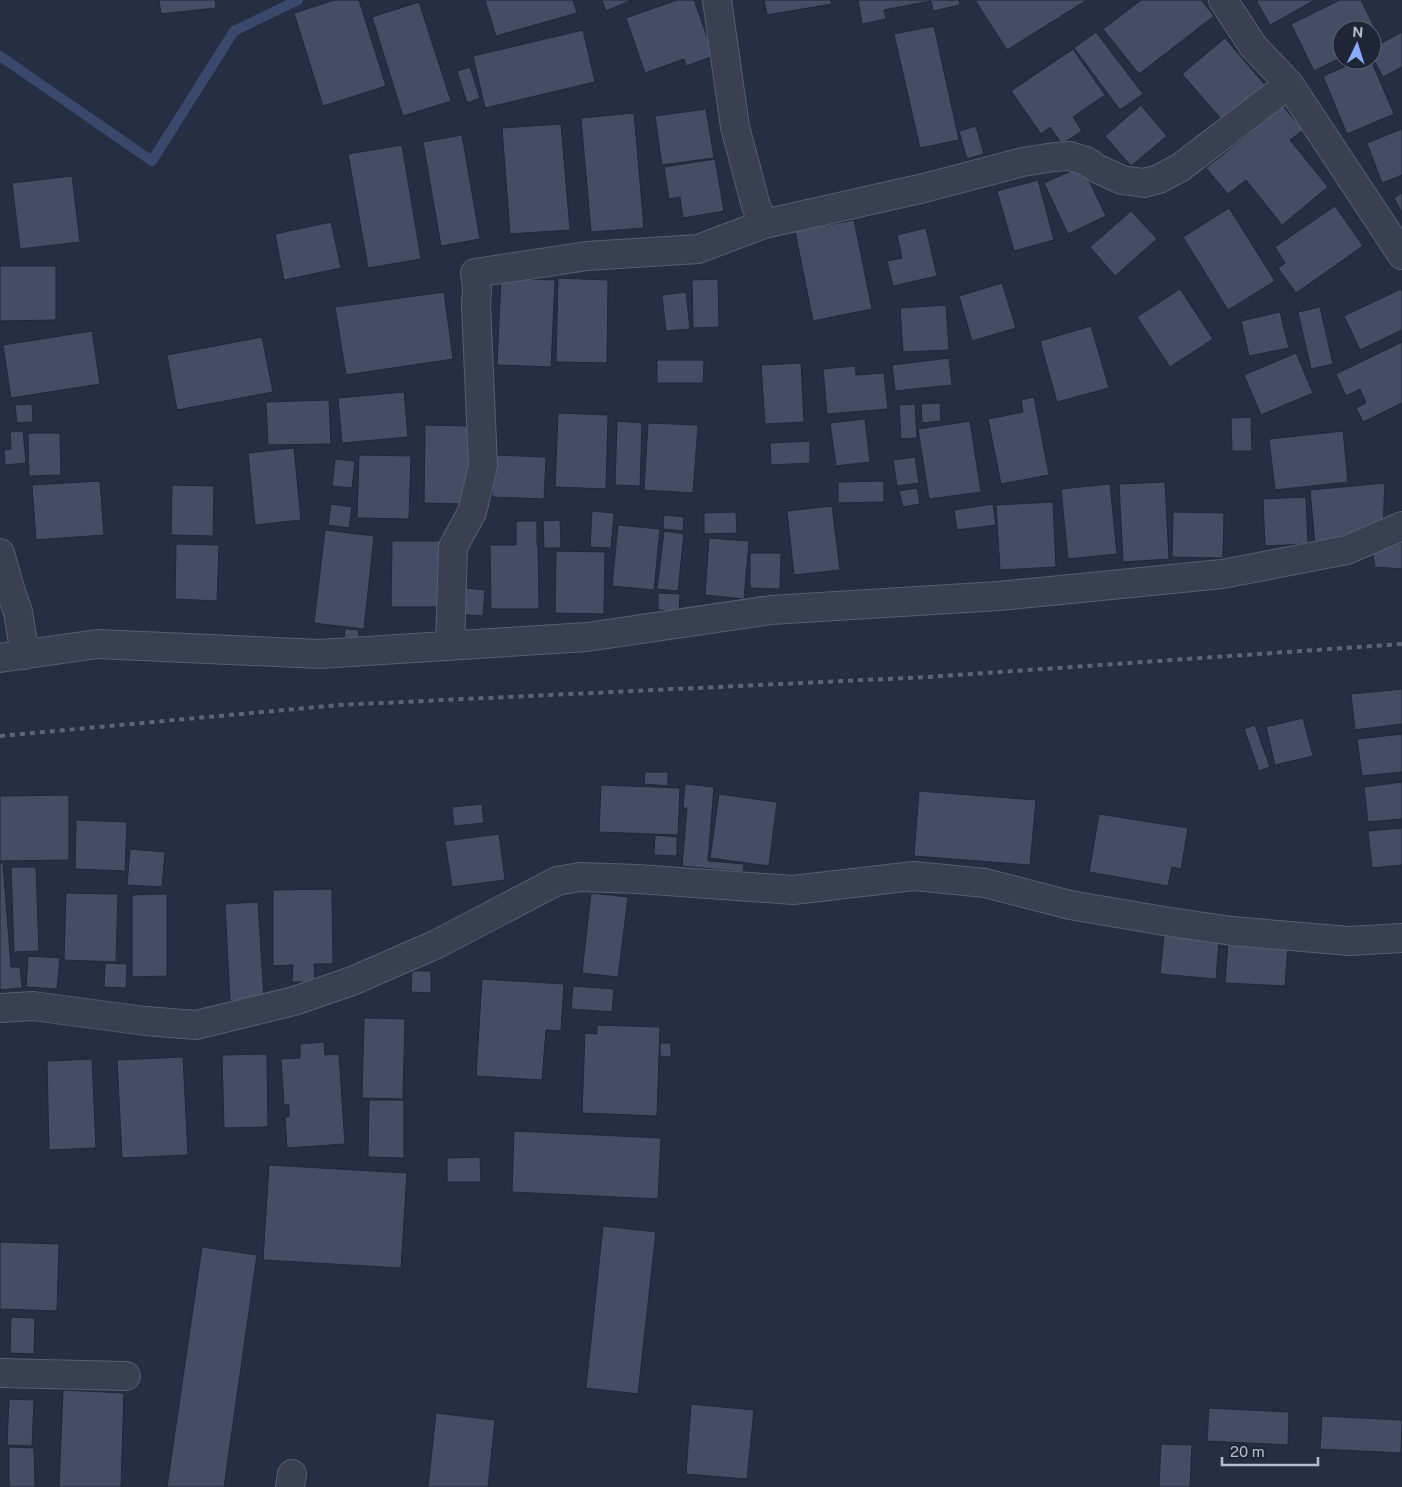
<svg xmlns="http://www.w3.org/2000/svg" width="1402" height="1487" font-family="'Public Sans',sans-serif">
<rect width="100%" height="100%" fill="#252e42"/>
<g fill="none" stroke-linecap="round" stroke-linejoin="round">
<path stroke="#3a496b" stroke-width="10" d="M0 56 152 161 234 31 298 0"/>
</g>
<path fill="#444d64" stroke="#202739" d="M159 0H215L216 8 161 14Z
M335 0H359L386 86 323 106 294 13Z
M485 0H573L577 13 496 36Z
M602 0H632L606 11Z
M677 0H694L714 56 686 66 684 59 645 73 626 18Z
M764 0H831L832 4 767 15Z
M858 0H959L960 5 933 11 931 1 884 10 886 19 862 24Z
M975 0H1087L1007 50Z
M1141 0H1201L1214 16 1139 74 1103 29Z
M1256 0H1315L1270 25Z
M1340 0H1361L1380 39 1372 43V30H1342V57L1314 71 1291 24Z
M419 2 451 101 403 116 372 17Z
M934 26 959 140 920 148 894 34Z
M583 30 595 82 485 108 473 56Z
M1096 32 1143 94 1120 110 1074 48Z
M1402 32V67L1383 77 1372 57V48Z
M1225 38 1265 85 1223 121 1182 74Z
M1073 49 1105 95 1073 117 1082 131 1062 144 1050 127 1041 134 1011 91Z
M1361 60H1371L1394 114 1347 134 1323 76Z
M470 67 480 98 467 103 457 71Z
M1141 105 1167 136 1131 166 1105 136Z
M1283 106 1303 130 1290 140 1328 187 1282 225 1246 180 1228 194 1206 168Z
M706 109 714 158 662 165 655 116Z
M634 113 644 228 591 232 581 118Z
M561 124 570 230 510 234 502 128Z
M976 126 984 154 967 159 959 131Z
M1402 129V175L1382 183 1367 143Z
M462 135 480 239 441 246 423 142Z
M402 145 421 259 368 268 348 154Z
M715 159 724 211 683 218 680 197 669 199 664 167Z
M1082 166 1106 216 1068 234 1044 183Z
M72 176 80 242 20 249 12 183Z
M1038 180 1054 240 1014 251 997 191Z
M1402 193V213L1394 198Z
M1335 206 1363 246 1296 293 1278 268 1285 263 1275 247Z
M1229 208 1275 281 1228 310 1183 237Z
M1131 211 1157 239 1115 276 1090 247Z
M854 220 872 309 813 321 795 231Z
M331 222 341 268 284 280 275 234Z
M926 228 937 276 893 286 887 261 902 258 897 235Z
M0 266H56V320L0 321Z
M501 278 555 280 551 367 497 365Z
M558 278 608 280 607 363 556 362Z
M718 279 719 327 693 328 692 280Z
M1002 283 1016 328 972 341 959 296Z
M1180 289 1213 339 1170 367 1137 317Z
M1401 289 1402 292V330L1360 350 1344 316Z
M444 292 453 359 346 375 335 307Z
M686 292 690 329 666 331 662 295Z
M946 305 949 350 903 352 900 308Z
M1320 307 1333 364 1311 369 1298 312Z
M1280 312 1289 348 1249 356 1241 321Z
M1091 326 1109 388 1057 402 1040 341Z
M92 331 100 384 11 398 3 345Z
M262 337 273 392 177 410 167 355Z
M1402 342V403L1363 422 1356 408 1366 403 1360 389 1346 396 1336 374Z
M1296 353 1313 393 1261 415 1244 375Z
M949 358 952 385 895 391 892 365Z
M657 360H704L703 383H657Z
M801 363 804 422 765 424 761 365Z
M855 366 856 375 884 373 888 409 827 414 823 369Z
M404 392 408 437 342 443 338 398Z
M1034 397 1049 475 1001 484 988 419 1023 412 1021 400Z
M329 400 331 444 268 445 266 402Z
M940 403 941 421 922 423 921 404Z
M32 404 33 422 17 423 15 405Z
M915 404 917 438 901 439 899 405Z
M558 413 608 415 606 489 555 487Z
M1251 417 1252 451H1232L1231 418Z
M865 419 870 462 836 466 830 423Z
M617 421 642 423 640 486 615 485Z
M970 421 981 492 929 499 918 429Z
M648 423 698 425 693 493 644 490Z
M425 425 471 426V504L424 503Z
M23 431 26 463 5 465 4 450 11 449 10 432Z
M1343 431 1348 482 1275 490 1269 439Z
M28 433H60L61 475 29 476Z
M810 441V463L771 465 770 443Z
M294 448 301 520 255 525 248 453Z
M359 455 411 456 409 519 357 518Z
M494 455 546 457 544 499 492 497Z
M915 457 919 483 897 486 893 460Z
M335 459 355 461 352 488 332 486Z
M100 481 104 535 36 540 32 485Z
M884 481V502L838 503V482Z
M1165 482 1169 559 1123 562 1119 484Z
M1385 483 1383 527 1315 545 1310 490Z
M1110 484 1117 554 1068 559 1061 489Z
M172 485 214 486 213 536 171 535Z
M917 488 920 504 903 507 899 491Z
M1306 497 1308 544 1265 546 1263 499Z
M1053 502 1056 567 1000 570 996 505Z
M331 504 352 507 349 528 328 525Z
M993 504 996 525 957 530 954 510Z
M832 506 840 570 794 575 787 511Z
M592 511 614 513 611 548 590 547Z
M736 512 737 533 704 534V513Z
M1173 512 1224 513 1223 558 1172 557Z
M664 515 684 517 683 531 663 529Z
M560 520 561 548H544L543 521Z
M516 521H537V545H538L539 609H491L490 545H516Z
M618 525 660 529 654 590 612 586Z
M325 530 374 536 364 629 314 623Z
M664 531 684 534 678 591 657 589Z
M1402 536V569L1375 567 1372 547Z
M709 538 749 541 744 599 705 595Z
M392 541H444L445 607H391Z
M176 544 219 545 217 601 175 599Z
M556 551 605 552 604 614 555 613Z
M750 553H781L780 589 750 588Z
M456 587 485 590 483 616 454 614Z
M658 593 680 594 679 611 658 610Z
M345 629 359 630 358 638 344 637Z
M1402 689V724L1355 730 1351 694Z
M1303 718 1313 756 1275 765 1266 727Z
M1255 725 1270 767 1259 771 1244 729Z
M1402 734V772L1362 776 1357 739Z
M645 772H668V786L644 784Z
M1402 782V819L1368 822 1364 787Z
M685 784 714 787 708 861 744 864 743 872 682 866 687 808H683Z
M601 785 680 788 678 835 599 832Z
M919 791 1036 800 1030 865 914 856Z
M719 794 777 802 769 866 710 858Z
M69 795V860L0 861V796Z
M482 804 484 823 454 826 452 807Z
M1099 814 1188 828 1181 869 1172 867 1168 886 1089 872Z
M76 820 127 822 125 871 75 869Z
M1402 828V865L1372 868 1368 831Z
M499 834 505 880 452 887 445 841Z
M655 835 677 837V856L654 855Z
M130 849 165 852 162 887 127 885Z
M0 863H3L11 967H20L22 988 0 990Z
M11 867H36L39 951 14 952Z
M332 889 333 964H314L315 982H292L293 965 273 966V890Z
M66 893 118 894 116 962 64 960Z
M591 893 628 897 618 977 582 973Z
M167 894V976L132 977V895Z
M258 902 264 999 230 1001 225 904Z
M1164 935 1219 941 1216 979 1160 974Z
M1228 942 1288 946 1285 986 1225 983Z
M28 956 60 958 57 989 26 987Z
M105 963 127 964 126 988 104 987Z
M412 971H431V993L411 992Z
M482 979 564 984 561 1031 546 1030 542 1080 476 1076Z
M573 986 614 989 612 1012 571 1009Z
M364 1018 405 1019 403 1099 362 1098Z
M597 1025 660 1027 657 1116 582 1113 585 1033 597 1034Z
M324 1042 325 1055 339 1054 345 1144 287 1148 285 1117H289V1105H284L281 1059 300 1058V1044Z
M660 1043H671V1057L660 1056Z
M267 1054 268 1127 224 1128 222 1055Z
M183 1057 188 1155 122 1158 117 1060Z
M92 1059 96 1148 49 1150 47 1061Z
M369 1100H404V1158L368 1157Z
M514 1131 661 1138 658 1199 512 1192Z
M480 1157 481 1182H447V1158Z
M269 1165 407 1173 401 1268 263 1260Z
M603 1226 656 1232 638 1394 586 1388Z
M0 1242 59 1244 57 1311 0 1309Z
M202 1247 257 1255 224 1487H167Z
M11 1317 35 1318 34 1354 10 1353Z
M63 1390 124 1393 121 1487H59Z
M9 1399 34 1400 32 1446 7 1445Z
M691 1404 754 1410 747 1479 686 1474Z
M1209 1408 1289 1412 1288 1445 1207 1441Z
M436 1413 495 1420 488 1487H428Z
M1322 1416 1402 1420 1401 1453 1320 1449Z
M1161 1444 1192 1445 1190 1487H1159Z
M9 1447 34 1448 35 1487H9Z"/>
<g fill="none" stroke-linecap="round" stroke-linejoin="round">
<defs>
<path id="street" d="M717 0 735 127 756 206 764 224
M1223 0 1253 46 1289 84 1402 255
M0 553 11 592 18 612 25 655
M450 646 453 547 472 512 483 466 476 305 477 289 475 273 587 256 698 249 764 224 924 188 1023 162 1054 157 1070 156 1086 161 1098 169 1122 180 1144 183 1159 179 1181 167 1289 84
M0 658 97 644 320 654 587 637 771 610 999 596 1222 574 1347 550 1402 526
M0 1008 33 1006 145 1021 196 1025 294 1001 352 981 437 944 557 881 580 877 638 879 793 890 914 876 985 883 1070 905 1164 921 1232 931 1349 941 1402 938
M0 1373 126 1376
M290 1487 292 1474"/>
</defs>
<use href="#street" stroke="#575e6f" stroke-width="30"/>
<use href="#street" stroke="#394051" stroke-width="28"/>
<path stroke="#5b6478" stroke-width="4" stroke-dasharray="5 5" stroke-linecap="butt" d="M0 736 339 705 928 677 1402 644"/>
</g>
<g transform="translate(1357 45) rotate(4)"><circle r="24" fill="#1e2537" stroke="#5b6173"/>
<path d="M0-4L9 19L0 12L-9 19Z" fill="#8baafb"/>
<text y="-8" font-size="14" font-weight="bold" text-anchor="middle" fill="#b6bccc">N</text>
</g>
<path d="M1222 1457v8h96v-8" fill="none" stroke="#b6bccc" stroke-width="2.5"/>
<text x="1230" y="1457" font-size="15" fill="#b6bccc" stroke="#1e2537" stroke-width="4" paint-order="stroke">20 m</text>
</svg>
